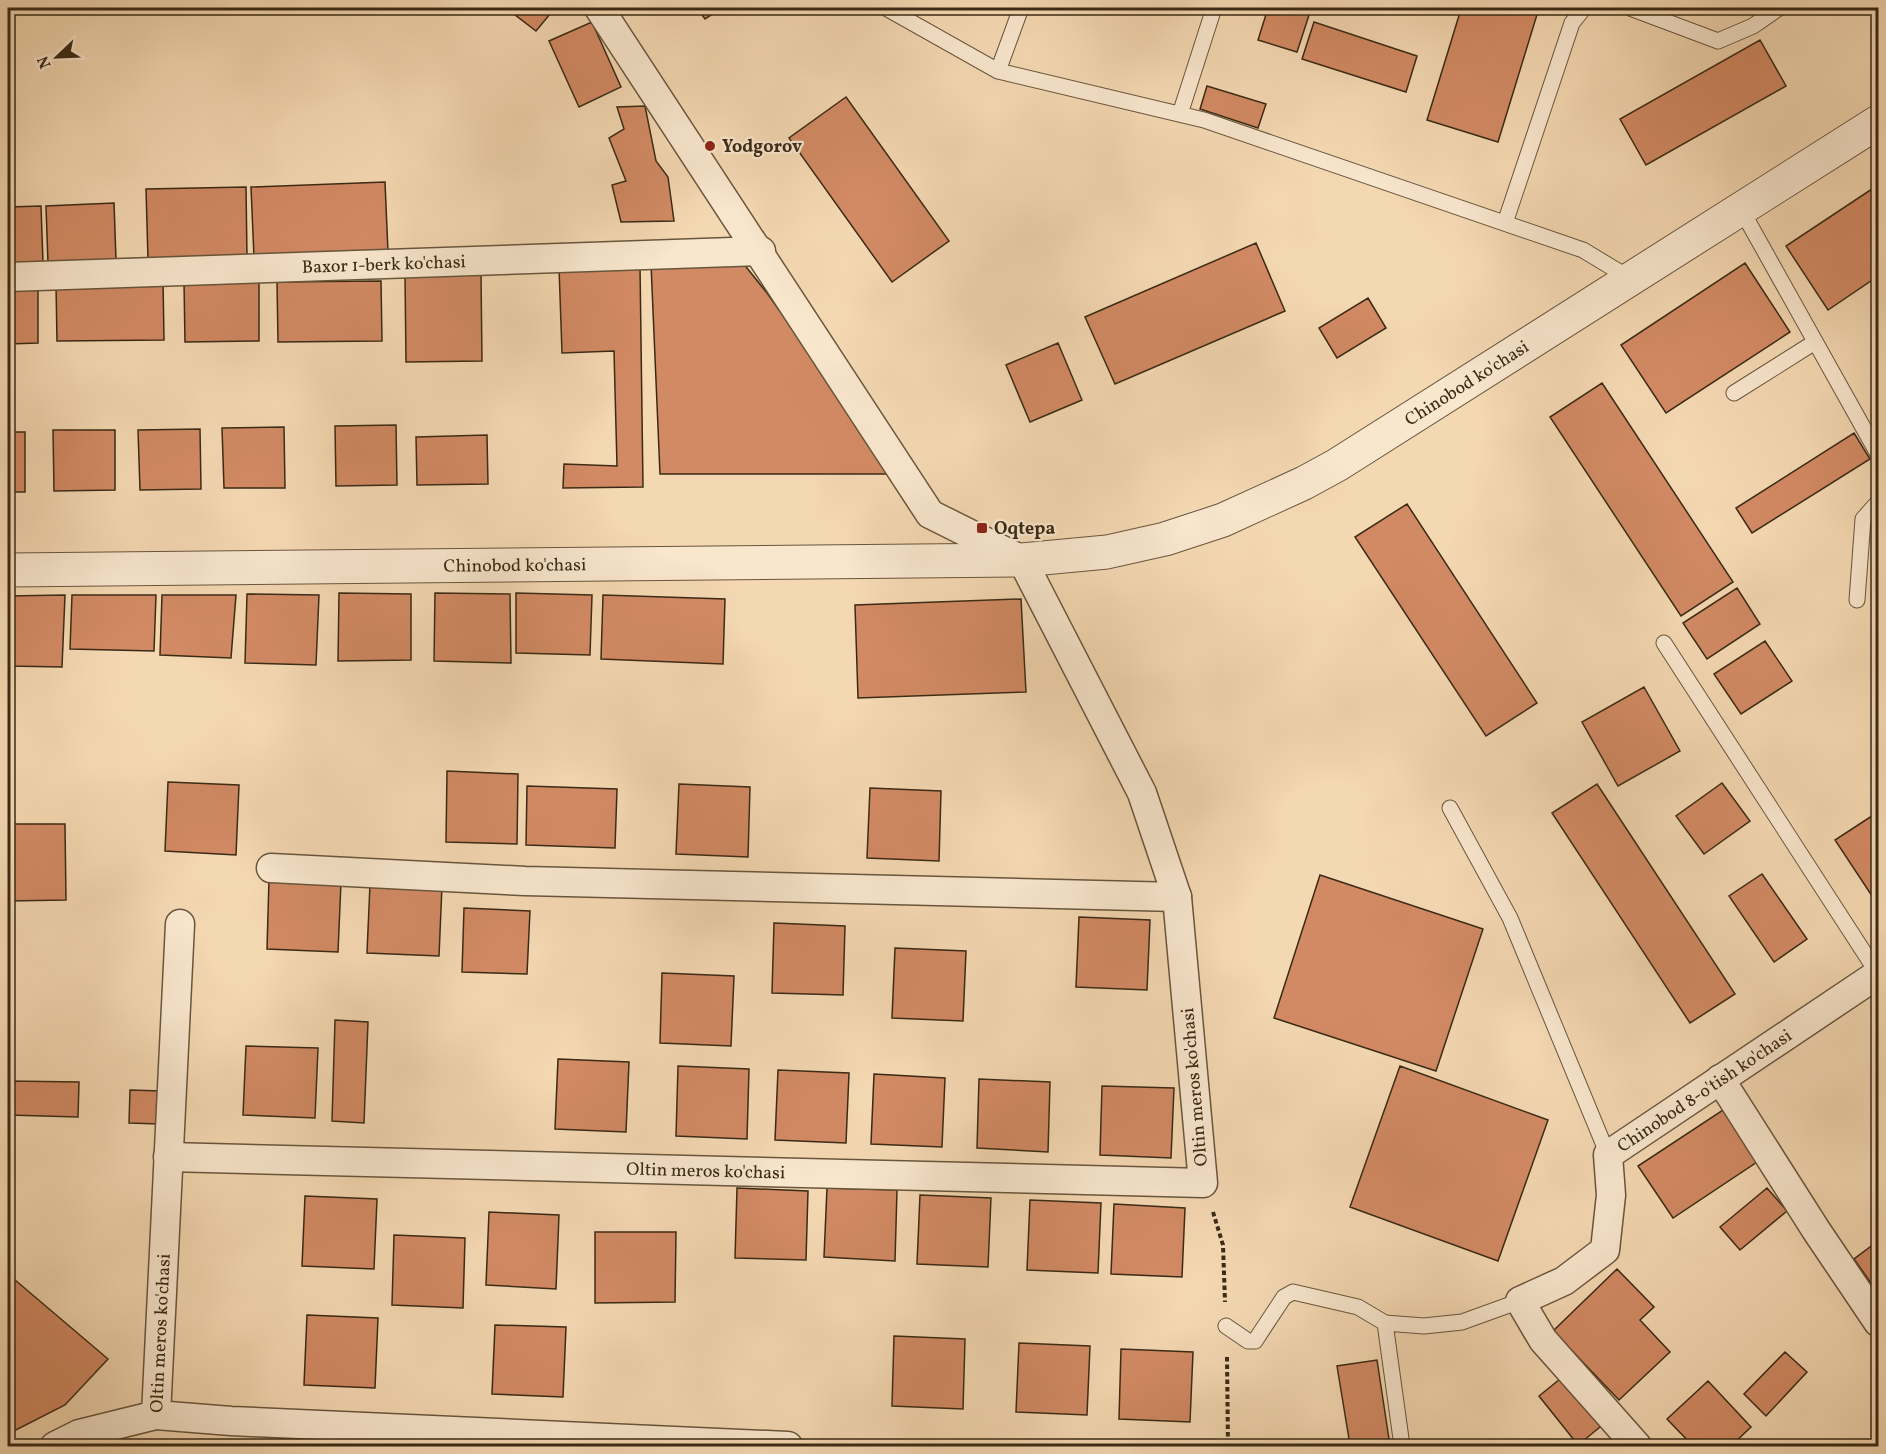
<svg xmlns="http://www.w3.org/2000/svg" width="1886" height="1454" font-family="Vollkorn,serif">
<rect width="100%" height="100%" fill="#f4d8b2"/>
<filter id="stains"><feTurbulence type="fractalNoise" baseFrequency=".00333" numOctaves="4"/><feColorMatrix values="0 0 0 0 .2 0 0 0 0 .09 0 0 0 0 .02 0 0 0 .5 -.17"/></filter>
<radialGradient id="worn" r=".72"><stop offset=".6" stop-color="#630" stop-opacity="0"/><stop offset="1" stop-color="#630" stop-opacity=".3"/></radialGradient>
<path fill="#d28a64" stroke="#3a2a15" stroke-width="1.5" d="M506 8H555L536 31Z
M697 8H722L705 19Z
M1268 8 1311 9 1297 52 1258 40Z
M1456 8H1539L1498 142 1427 120 1461 9Z
M592 22 621 87 579 107 549 41Z
M1314 22 1417 56 1406 92 1302 59Z
M1760 40 1786 86 1646 165 1620 119Z
M1207 86 1266 104 1258 128 1200 109Z
M846 97 949 241 892 282 789 138Z
M645 106 656 161 668 177 674 221 621 222 612 185 626 181 609 138 624 129 617 107Z
M385 182 388 252 254 257 251 187Z
M1878 185V276L1828 310 1786 246Z
M246 187 247 257 148 259 146 189Z
M114 203 116 260 48 263 46 206Z
M41 206 43 263 8 265V207Z
M1256 243 1285 311 1115 384 1085 317Z
M739 258 767 293 896 474H660L651 264Z
M1745 263 1790 332 1666 413 1621 345Z
M640 266 643 487 563 488 564 464 617 466 614 351 562 353 559 267Z
M481 274 482 361 406 362 405 275Z
M163 279 164 340 57 341 56 284Z
M259 281V341L185 342 184 282Z
M381 281 382 341 278 342 277 282Z
M38 285V343L8 344V286Z
M1368 298 1386 328 1337 358 1319 328Z
M1058 343 1082 400 1030 422 1006 365Z
M1602 383 1733 582 1681 616 1550 417Z
M396 425 397 485 336 486 335 426Z
M284 427 285 488H224L222 428Z
M200 429 201 489 140 490 138 430Z
M53 430H115V490L54 491Z
M8 432H25V492H8Z
M1854 433 1870 459 1752 533 1736 508Z
M487 435 488 484 417 485 416 437Z
M1407 504 1537 703 1486 736 1355 537Z
M1737 588 1760 624 1707 659 1683 623Z
M339 593 411 594V660L338 661Z
M435 593 510 594 511 663 434 661Z
M516 593 592 595 590 655 516 653Z
M247 594 319 595 316 665 245 663Z
M65 595 62 667 8 666V596Z
M72 595H156L154 651 70 649Z
M162 595H236L231 658 160 655Z
M603 595 725 599 723 664 601 659Z
M1021 599 1026 692 858 698 855 605Z
M1765 641 1792 681 1741 714 1714 674Z
M1644 687 1680 751 1618 786 1582 722Z
M447 771 518 774 517 844 446 842Z
M168 782 239 785 236 855 165 851Z
M1722 783 1750 821 1704 854 1676 816Z
M679 784 750 787 748 857 676 854Z
M1597 784 1735 994 1690 1023 1552 813Z
M527 786 617 789 615 848 526 845Z
M870 788 941 791 939 861 867 858Z
M1878 812V905L1835 840Z
M8 824H65L66 900 8 901Z
M1762 874 1807 939 1774 962 1729 896Z
M1320 875 1483 929 1436 1071 1274 1018Z
M269 879 341 882 338 952 267 949Z
M370 884 442 886 439 956 367 953Z
M464 908 530 911 527 974 462 972Z
M1079 917 1150 920 1147 990 1076 987Z
M774 923 845 926 843 995 772 993Z
M895 948 966 951 963 1021 892 1018Z
M662 973 734 976 731 1046 660 1043Z
M335 1020 368 1022 364 1123 332 1121Z
M246 1046 318 1048 315 1118 243 1115Z
M558 1059 629 1062 626 1132 555 1129Z
M678 1066 749 1069 747 1139 676 1136Z
M1400 1066 1548 1120 1498 1261 1350 1207Z
M778 1070 849 1073 846 1143 775 1140Z
M874 1074 945 1078 942 1147 871 1144Z
M979 1079 1050 1082 1048 1152 977 1148Z
M8 1081 79 1082 78 1117 8 1115Z
M1102 1086 1174 1088 1171 1158 1100 1155Z
M130 1090 161 1091 159 1124 129 1123Z
M1726 1108 1760 1160 1673 1218 1638 1166Z
M737 1188 808 1191 806 1260 735 1258Z
M827 1188 897 1190 895 1261 824 1257Z
M1767 1188 1787 1211 1740 1250 1720 1227Z
M920 1195 991 1198 988 1267 917 1264Z
M305 1196 377 1199 374 1269 302 1266Z
M1030 1200 1101 1203 1098 1273 1027 1270Z
M1114 1204 1185 1208 1182 1277 1111 1274Z
M489 1212 559 1215 556 1289 486 1285Z
M595 1232H676L675 1302 595 1303Z
M394 1235 465 1238 463 1308 392 1305Z
M1878 1241V1293L1854 1259Z
M1617 1269 1654 1307 1640 1320 1670 1352 1619 1400 1553 1331Z
M8 1274 108 1359 65 1405 8 1434Z
M307 1315 378 1318 375 1388 304 1385Z
M495 1325 566 1327 563 1397 492 1394Z
M894 1336 965 1339 963 1409 892 1406Z
M1019 1343 1090 1346 1087 1415 1016 1412Z
M1121 1349 1193 1352 1190 1422 1119 1419Z
M1785 1352 1807 1372 1766 1416 1744 1394Z
M1377 1360 1389 1439 1350 1445 1337 1366Z
M1565 1375 1605 1423 1578 1445 1539 1396Z
M1708 1381 1751 1427 1731 1446H1693L1667 1419Z"/>
<g fill="none" stroke-linecap="round" stroke-linejoin="round">
<defs>
<path id="service" d="M886 8 998 71 1204 120 1583 250 1631 279
M1630 8 1718 41 1753 26 1779 8
M998 71 1021 8
M1180 114 1214 8
M1741 209 1878 454
M1505 223 1572 23 1584 8
M1734 393 1815 342
M1857 600 1863 519 1878 502
M1664 643 1878 974
M1450 808 1510 918 1608 1155
M1385 1323 1402 1446
M1226 1326 1248 1341H1255L1284 1297 1293 1292 1358 1307 1385 1323 1424 1326 1462 1322 1520 1301"/>
<g id="minor">
<path id="s1" d="M8 277 761 251"/>
<path d="M271 868 525 881 1177 897"/>
<path d="M1720 1079 1816 1230 1878 1322"/>
<path id="s2" d="M168 1157 1203 1183 1177 897 1142 793 1022 560 930 514 599 8"/>
<path id="s3" d="M156 1415 180 924"/>
<path d="M55 1446 79 1434 156 1415 231 1421 788 1446"/>
<path id="s4" d="M1637 1446 1543 1340 1520 1301 1564 1281 1605 1250 1611 1195 1608 1155 1878 974"/>
</g>
<g id="tertiary">
<path id="s5" d="M8 570 1022 560 1107 552 1165 539 1223 520 1304 483 1337 465 1878 122"/>
</g>
</defs>
<use href="#service" stroke="#68563c" stroke-width="17"/>
<use href="#minor" stroke="#68563c" stroke-width="31"/>
<use href="#tertiary" stroke="#68563c" stroke-width="35"/>
<path stroke="#3a2a15" stroke-width="4" stroke-dasharray="4.5 3" stroke-linecap="butt" d="M1213 1212 1223 1245 1225 1302
M1227 1357 1228 1446"/>
<use href="#service" stroke="#f8e6cd" stroke-width="15"/>
<use href="#minor" stroke="#f8e6cd" stroke-width="28"/>
<use href="#tertiary" stroke="#f8e6cd" stroke-width="33"/>
</g>
<g fill="#8f2418" stroke="#f8e6cd" stroke-width="2">
<circle cx="710" cy="146" r="6"/>
<rect x="976" y="522" width="12" height="12" rx="3"/>
</g>
<g text-anchor="middle" stroke-width="4.5" stroke-linejoin="round" paint-order="stroke">
<g font-size="18" font-weight="bold" fill="#3a2a15" stroke="#f8e6cd" text-anchor="start">
<text x="722" y="152">Yodgorov</text>
<text x="994" y="534">Oqtepa</text>
</g>
<g font-size="18" fill="#3a2a15" stroke="#f8e6cd">
<text dy="6" stroke="none"><textPath href="#s1" startOffset="376">Baxor 1-berk ko'chasi</textPath></text>
<text dy="6" stroke="none"><textPath href="#s5" startOffset="1500">Chinobod ko'chasi</textPath></text>
<text dy="6" stroke="none"><textPath href="#s5" startOffset="507">Chinobod ko'chasi</textPath></text>
<text transform="translate(1194 1087) rotate(-95)" y="6">Oltin meros ko'chasi</text>
<text dy="6" stroke="none"><textPath href="#s4" startOffset="498">Chinobod 8-o'tish ko'chasi</textPath></text>
<text dy="6" stroke="none"><textPath href="#s2" startOffset="538">Oltin meros ko'chasi</textPath></text>
<text dy="6" stroke="none"><textPath href="#s3" startOffset="82">Oltin meros ko'chasi</textPath></text>
</g>
</g>
<rect width="1886" height="1454" fill="none" stroke="#f4d8b2" stroke-width="30"/>
<rect x="9" y="9" width="1868" height="1436" fill="none" stroke="#3a2a15" stroke-width="3"/>
<rect x="15" y="15" width="1856" height="1424" fill="none" stroke="#3a2a15" stroke-width="1.5"/>
<g transform="translate(57 57) rotate(247)" stroke="#f8e6cd" stroke-width="4.5" paint-order="stroke">
<path d="M0-4.5L10 22L0 15L-10 22Z" fill="#3a2a15"/>
<text y="-9" font-size="16" font-weight="bold" text-anchor="middle" fill="#3a2a15">N</text>
</g>
<rect width="100%" height="100%" filter="url(#stains)"/>
<rect width="100%" height="100%" fill="url(#worn)"/>
</svg>
